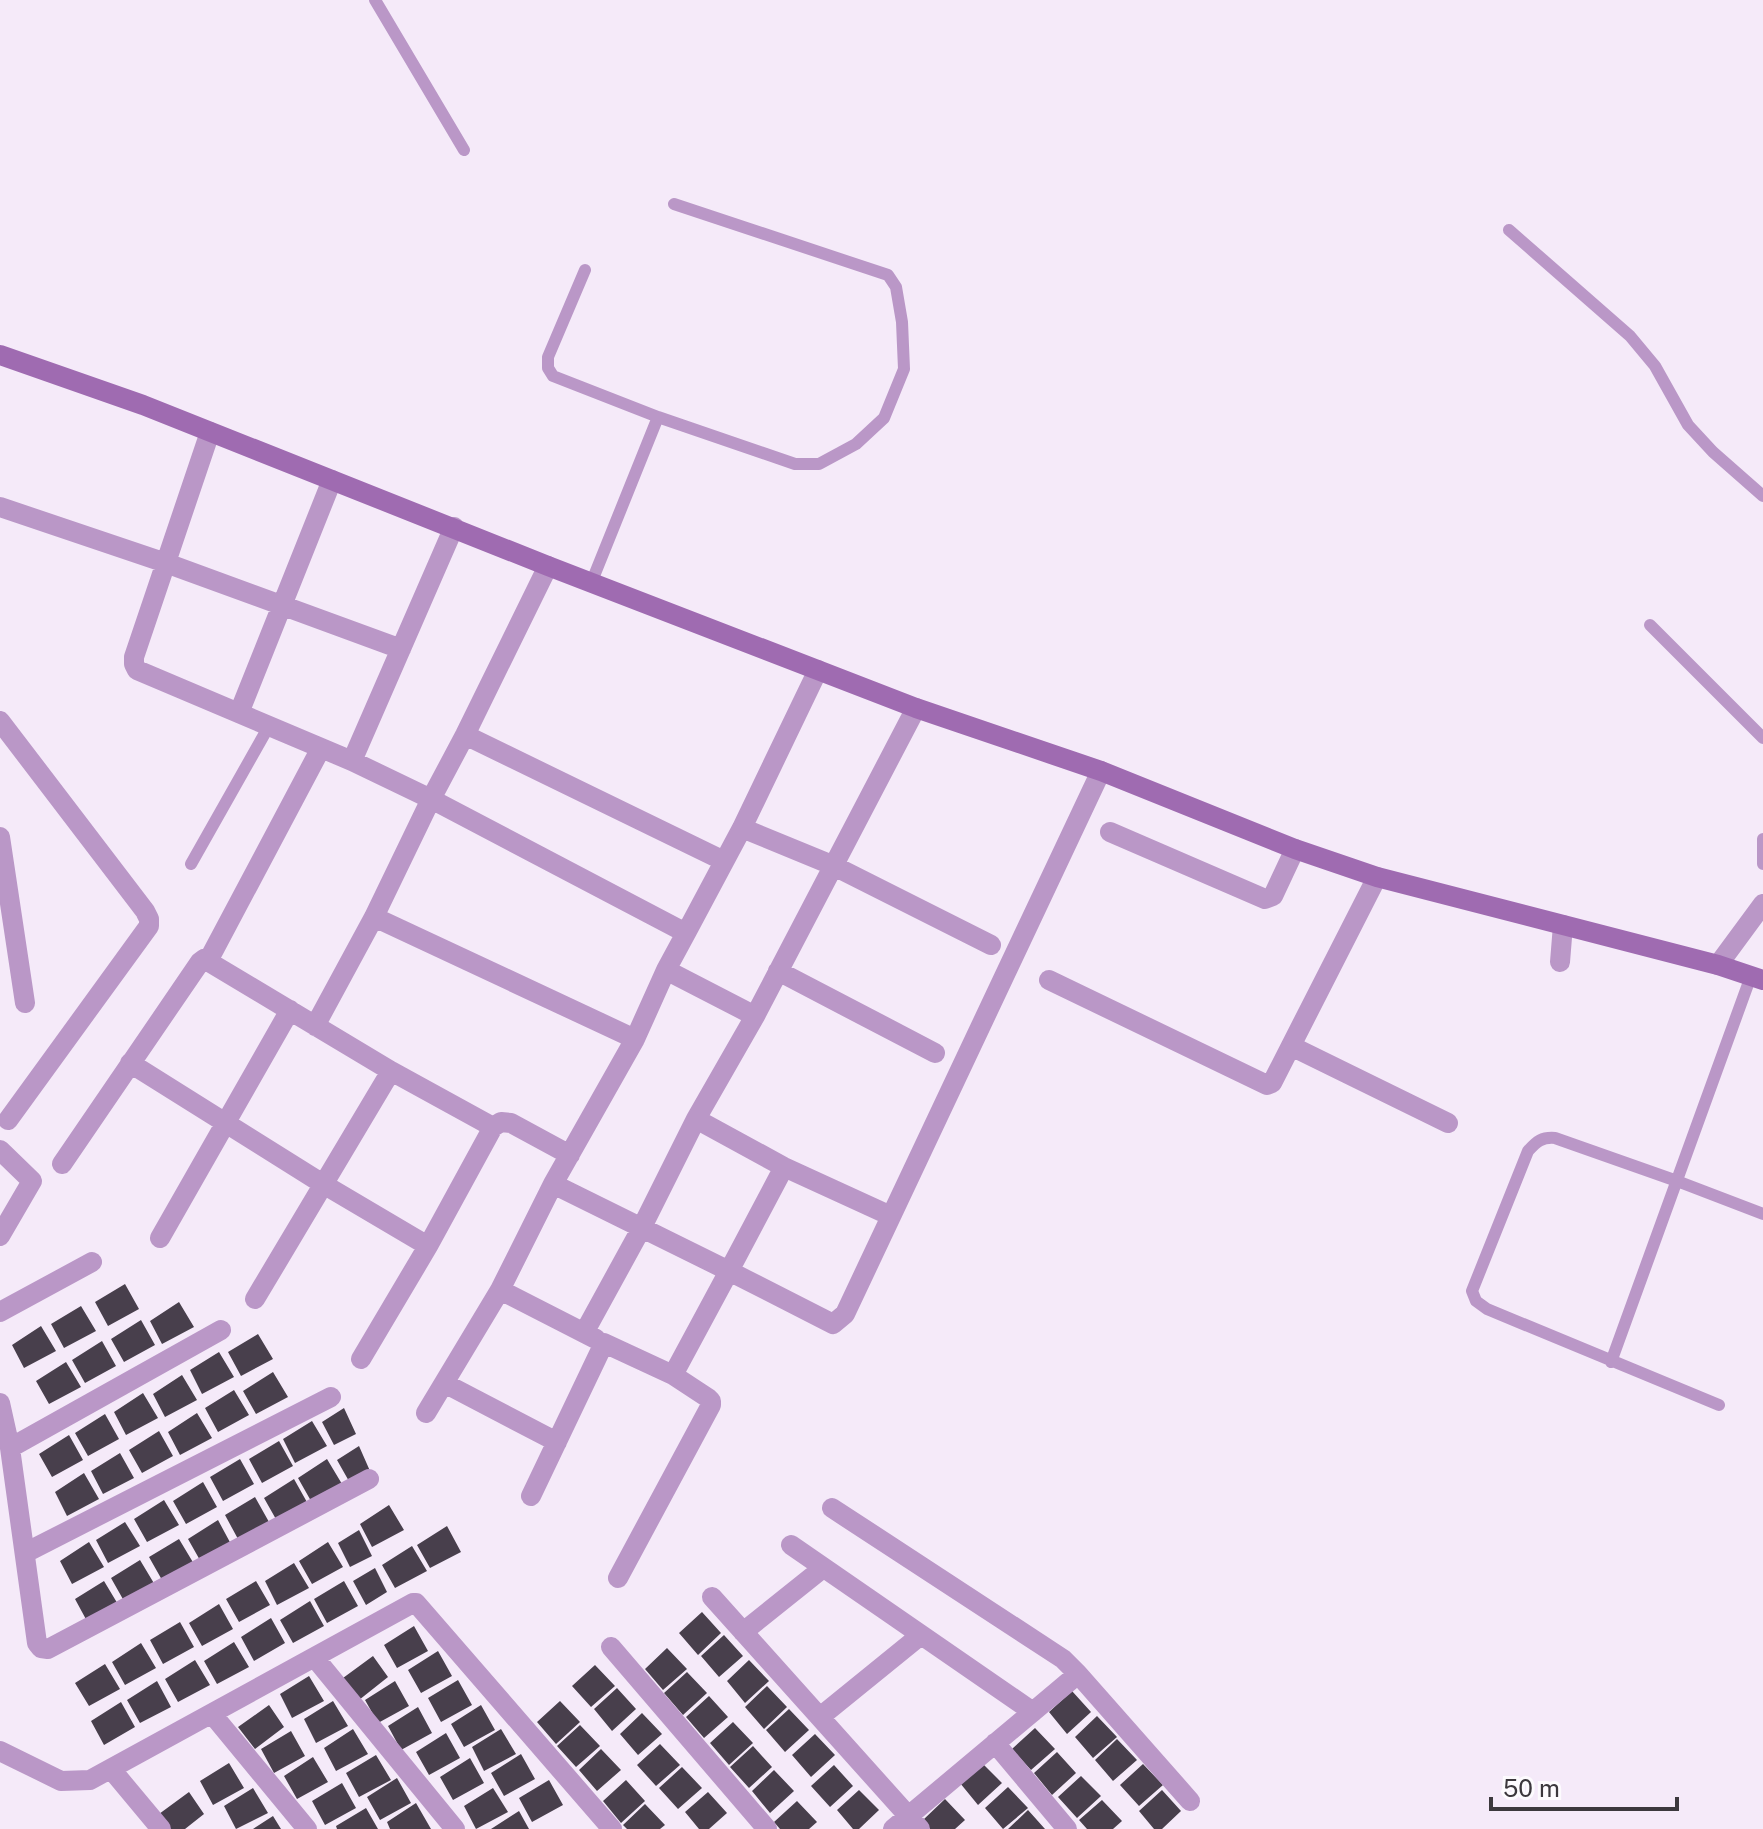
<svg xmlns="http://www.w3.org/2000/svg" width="1763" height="1829" font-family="'Public Sans',sans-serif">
<rect width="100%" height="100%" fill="#f5eaf9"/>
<path fill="#483f4c" d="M125 1284 139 1309 108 1326 95 1302Z
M179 1302 194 1327 162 1344 150 1321Z
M81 1306 96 1331 64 1348 51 1324Z
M141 1320 155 1345 124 1362 111 1339Z
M41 1326 56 1351 24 1368 12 1345Z
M258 1334 273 1359 241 1376 228 1352Z
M102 1341 116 1366 85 1383 72 1360Z
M219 1352 234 1377 202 1394 190 1370Z
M66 1362 81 1387 49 1404 36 1381Z
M273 1372 288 1397 256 1414 243 1391Z
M182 1375 197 1400 165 1417 153 1394Z
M234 1390 249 1415 218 1432 205 1408Z
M143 1393 158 1418 126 1435 114 1412Z
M344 1408 356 1434 334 1445 322 1422Z
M197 1413 212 1438 180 1455 168 1432Z
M105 1414 119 1439 88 1456 75 1433Z
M312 1421 327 1446 295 1463 283 1439Z
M159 1431 173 1456 142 1473 129 1450Z
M69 1435 83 1460 52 1477 39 1454Z
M279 1441 293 1466 262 1483 249 1459Z
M359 1446 370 1471 350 1483 337 1460Z
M120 1453 134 1478 103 1494 91 1471Z
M240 1459 254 1484 223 1501 210 1477Z
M327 1459 342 1484 311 1501 298 1478Z
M84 1473 99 1499 67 1516 55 1492Z
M294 1479 308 1504 277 1521 264 1498Z
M203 1482 217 1507 186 1524 173 1501Z
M255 1497 269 1522 238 1539 225 1515Z
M164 1500 179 1525 147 1542 134 1519Z
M389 1505 404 1530 372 1547 360 1524Z
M218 1520 232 1546 201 1562 188 1539Z
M125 1522 140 1546 108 1563 96 1540Z
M447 1526 461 1552 430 1568 417 1545Z
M359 1530 372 1556 350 1567 338 1543Z
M179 1539 194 1564 162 1580 149 1557Z
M89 1542 104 1567 72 1584 60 1561Z
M328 1542 343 1567 312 1584 299 1561Z
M412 1546 427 1571 395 1588 382 1565Z
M140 1560 155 1585 124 1601 111 1578Z
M294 1563 309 1588 277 1605 265 1581Z
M375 1568 387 1592 366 1605 353 1581Z
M104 1581 119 1606 88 1623 75 1599Z
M256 1581 270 1605 239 1622 226 1599Z
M344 1581 358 1606 327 1623 314 1599Z
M310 1601 324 1626 293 1643 280 1620Z
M219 1604 233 1629 202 1646 189 1623Z
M702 1612 721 1633 698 1655 679 1633Z
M271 1618 285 1643 254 1661 241 1637Z
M180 1622 194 1647 163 1664 150 1640Z
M414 1626 428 1651 397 1668 384 1645Z
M724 1635 743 1656 719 1677 701 1656Z
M234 1642 249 1667 217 1684 204 1661Z
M141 1643 156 1668 125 1685 112 1662Z
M667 1648 687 1669 663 1690 645 1669Z
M438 1651 452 1676 421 1693 408 1670Z
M373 1656 388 1677 359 1700 343 1678Z
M195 1660 210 1685 178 1702 165 1679Z
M749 1660 769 1681 745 1703 727 1681Z
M105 1664 120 1689 89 1706 75 1683Z
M595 1665 615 1686 591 1707 572 1686Z
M687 1672 707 1693 683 1715 664 1693Z
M309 1676 324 1701 292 1718 280 1694Z
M458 1680 472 1705 441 1722 428 1698Z
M157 1681 171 1707 140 1723 127 1700Z
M395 1681 409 1706 378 1723 365 1700Z
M767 1686 787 1707 764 1729 745 1707Z
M617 1688 636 1709 612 1731 594 1709Z
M1072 1691 1091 1712 1067 1734 1049 1712Z
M709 1696 728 1717 704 1738 686 1717Z
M333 1701 348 1726 316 1743 304 1719Z
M560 1701 580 1722 556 1744 537 1722Z
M121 1702 135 1727 104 1745 91 1721Z
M269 1705 284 1727 255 1749 238 1727Z
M481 1705 495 1730 464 1747 451 1724Z
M418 1707 432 1733 401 1750 388 1726Z
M789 1709 809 1730 785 1752 766 1730Z
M642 1713 662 1734 638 1755 620 1734Z
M1097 1716 1117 1737 1093 1758 1075 1737Z
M733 1722 753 1743 729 1765 710 1743Z
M580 1725 600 1746 576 1767 557 1746Z
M1035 1728 1055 1749 1031 1770 1012 1749Z
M353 1729 368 1754 336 1771 324 1748Z
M501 1729 516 1754 484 1771 472 1747Z
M291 1731 305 1756 274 1773 261 1749Z
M446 1733 460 1758 429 1775 416 1752Z
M815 1734 835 1755 811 1777 792 1755Z
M1117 1739 1137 1760 1113 1781 1095 1760Z
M660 1744 680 1765 656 1786 637 1765Z
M753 1746 772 1767 749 1788 730 1767Z
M601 1749 621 1770 597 1791 579 1770Z
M1057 1752 1076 1773 1052 1795 1034 1773Z
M521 1754 535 1779 504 1796 491 1773Z
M376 1755 391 1780 359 1797 346 1773Z
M313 1757 328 1782 297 1799 284 1776Z
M470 1758 484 1783 453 1800 440 1777Z
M229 1763 244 1788 213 1805 200 1781Z
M982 1763 1002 1783 978 1805 960 1783Z
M1143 1764 1163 1785 1139 1806 1120 1785Z
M834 1765 853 1786 830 1807 811 1786Z
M682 1767 702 1788 678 1809 659 1788Z
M774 1770 794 1791 770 1813 752 1791Z
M1081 1776 1101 1796 1077 1818 1058 1797Z
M397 1778 411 1803 380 1820 367 1797Z
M549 1780 563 1805 532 1822 519 1798Z
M626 1780 645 1801 621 1823 603 1801Z
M342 1783 356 1808 325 1825 312 1801Z
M1008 1787 1028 1808 1003 1829 985 1808Z
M253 1788 268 1813 236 1829 224 1806Z
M493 1788 508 1812 476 1829 464 1806Z
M859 1790 879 1810 859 1829H853L837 1810Z
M1162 1790 1181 1811 1162 1829H1154L1139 1811Z
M189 1792 204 1814 185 1829H170L159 1814Z
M708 1792 727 1813 709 1829H699L685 1812Z
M945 1799 965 1820 955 1829H930L923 1820Z
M1102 1800 1122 1821 1113 1829H1087L1079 1820Z
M797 1801 817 1822 809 1829H780L774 1822Z
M416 1803 431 1829H390L387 1822Z
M645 1804 665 1825 660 1829H627L623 1825Z
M366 1808 378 1829H337L336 1826Z
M1028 1810 1045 1829H1008Z
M519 1811 529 1829H491Z
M273 1816 281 1829H253Z"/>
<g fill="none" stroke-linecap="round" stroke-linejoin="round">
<path stroke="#ba97c7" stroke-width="12" d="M375 0 464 150
M1509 230 1630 336 1655 366 1688 425 1713 452 1763 496
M585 270 548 357V368L553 376 658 417 795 464H819L856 444 884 418 904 369 902 322 896 287 888 275 674 204
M592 581 658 417
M1650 625 1763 738
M1763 839V864
M191 864 269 726
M1611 1362 1751 976
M1719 1405 1487 1309 1476 1301 1472 1291 1528 1151C1537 1141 1542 1137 1555 1138L1677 1181 1763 1214"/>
<path stroke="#ba97c7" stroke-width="20" d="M210 432 134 657V664L137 670 352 761 431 799 686 933 742 828 818 670
M0 507 166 563 401 649
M239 713 332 480
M0 721 145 911 149 919V926L8 1120
M465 735 724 861
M352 761 454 527
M742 828 832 865 991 945
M1110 832 1265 899 1273 896 1295 849
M0 837 25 1003
M374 917 635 1039 666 970 686 933
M208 961 321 748
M1560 962 1563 925
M1718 965 1763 904
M666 970 755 1016 916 708
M778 971 935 1053
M1049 980 1267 1085 1272 1083 1377 877
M755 1016 696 1119 784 1167 891 1216
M315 1026 374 917 431 799 465 735 548 566
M1291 1046 1448 1123
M130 1063 323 1184 428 1246
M493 1127 501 1122 511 1123 570 1155
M0 1150 32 1181 0 1236
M62 1164 200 962 204 959 391 1071 255 1299
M784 1167 729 1271 833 1324 845 1314 1101 771
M553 1184 635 1039
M160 1238 290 1010
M500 1290 596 1339
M0 1312 92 1262
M584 1333 641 1229 696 1119
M361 1359 428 1246 493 1127 391 1071
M444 1383 557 1442
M0 1403 10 1448 37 1643 41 1648 48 1649 369 1479
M426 1413 500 1290 553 1184 729 1271 673 1375
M10 1448 221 1330
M531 1496 604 1343 673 1375 708 1398 711 1401V1405L618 1578
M832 1508 1063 1659 1078 1674
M791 1545 1033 1712
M25 1553 331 1397
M712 1597 920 1829
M743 1632 823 1568
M611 1647 767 1829
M315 1658 455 1829
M212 1714 307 1829
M820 1717 921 1635
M995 1743 1067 1829
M0 1751 61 1781 90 1780 413 1603H416L612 1829
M111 1769 161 1829
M893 1829 1078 1674 1190 1801"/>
<path stroke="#9f6bb1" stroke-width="20" d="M0 355 143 405 548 566 916 708 1101 771 1295 849 1377 877 1718 965 1763 980"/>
</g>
<path d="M1491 1797v12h186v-12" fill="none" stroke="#3c383d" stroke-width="4"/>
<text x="1503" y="1797" font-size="24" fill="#3c383d" stroke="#fdfbfe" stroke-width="6" paint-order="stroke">50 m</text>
</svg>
